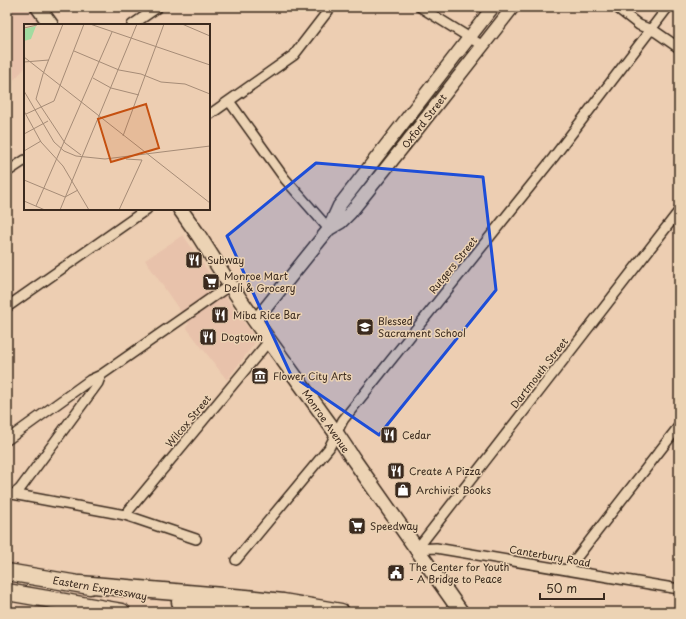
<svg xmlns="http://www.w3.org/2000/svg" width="686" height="619" font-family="'Playpen Sans',sans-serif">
<rect width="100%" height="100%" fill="#edceb2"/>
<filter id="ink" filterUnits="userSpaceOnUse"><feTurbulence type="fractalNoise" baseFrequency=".025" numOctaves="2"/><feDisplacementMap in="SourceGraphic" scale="8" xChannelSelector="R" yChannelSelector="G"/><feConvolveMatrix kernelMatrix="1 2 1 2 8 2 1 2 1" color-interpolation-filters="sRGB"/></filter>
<g filter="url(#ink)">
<path fill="#e8c2ab" d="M7 7H28L42 25H25V68L7 87Z
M183 235 234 309 257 340 227 380 186 327 189 324 145 260Z"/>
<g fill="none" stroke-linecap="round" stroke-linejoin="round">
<defs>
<path id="street" d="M420 7 483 46
M616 7 639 25 656 32 679 48
M132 25 158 7
M229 101 285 179 329 229
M209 115 294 55 331 7
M7 172 25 160
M7 307 147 209
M7 440 90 380 101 375 230 285
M7 493 125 515 196 539
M14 494 20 489 98 383 101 375
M125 515 269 341
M417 549 679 211
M417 549 436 548 679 589
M236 560 329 448 343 420 553 158 668 7
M567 570 679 426"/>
<path id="secondary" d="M329 229 341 222 350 213 419 127 513 7
M255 321 329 229 334 217 339 206 493 7"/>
<path id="primary" d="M38 7 51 25
M180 209 199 236 230 285 255 321 336 433 354 460 461 612"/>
<path id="highway" d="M7 572 90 586
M80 584 246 598 283 602 341 612
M7 592 122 612
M180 602 240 612"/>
</defs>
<use href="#street" stroke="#3b2a1e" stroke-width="12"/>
<use href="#secondary" stroke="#3b2a1e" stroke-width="15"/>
<use href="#primary" stroke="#3b2a1e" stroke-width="17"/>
<use href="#highway" stroke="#3b2a1e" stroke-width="19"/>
<use href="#street" stroke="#ecd3b4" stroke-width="9"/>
<use href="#secondary" stroke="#ecd3b4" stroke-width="12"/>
<use href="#primary" stroke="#ecd3b4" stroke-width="14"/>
<use href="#highway" stroke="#ecd3b4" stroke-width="16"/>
</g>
</g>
<path fill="#1d4ed8" fill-opacity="0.2" stroke="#1d4ed8" stroke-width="3" stroke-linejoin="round" d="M316 163 483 177 496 290 379 435 291 375 227 236Z"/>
<defs>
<symbol id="restaurant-square" viewBox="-11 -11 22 22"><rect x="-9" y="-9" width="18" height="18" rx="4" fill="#3b2a1e" stroke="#ecd3b4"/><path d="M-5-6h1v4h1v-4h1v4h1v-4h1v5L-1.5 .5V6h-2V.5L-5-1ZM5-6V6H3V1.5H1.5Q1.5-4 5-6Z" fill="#fff"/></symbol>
<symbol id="supermarket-square" viewBox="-11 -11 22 22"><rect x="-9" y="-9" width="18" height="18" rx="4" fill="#3b2a1e" stroke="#ecd3b4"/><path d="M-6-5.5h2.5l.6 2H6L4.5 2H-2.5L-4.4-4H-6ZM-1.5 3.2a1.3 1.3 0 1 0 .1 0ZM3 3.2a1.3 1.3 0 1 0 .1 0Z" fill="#fff"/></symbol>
<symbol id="school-square" viewBox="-11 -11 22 22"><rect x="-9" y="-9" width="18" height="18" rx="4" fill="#3b2a1e" stroke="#ecd3b4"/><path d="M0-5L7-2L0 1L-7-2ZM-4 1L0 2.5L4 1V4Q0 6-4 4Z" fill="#fff"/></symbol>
<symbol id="museum-square" viewBox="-11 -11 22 22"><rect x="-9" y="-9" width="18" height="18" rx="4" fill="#3b2a1e" stroke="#ecd3b4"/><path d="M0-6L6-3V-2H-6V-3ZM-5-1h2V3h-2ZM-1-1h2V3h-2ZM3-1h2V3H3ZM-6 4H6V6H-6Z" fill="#fff"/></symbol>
<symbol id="shop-square" viewBox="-11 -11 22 22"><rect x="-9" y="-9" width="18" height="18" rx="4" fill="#3b2a1e" stroke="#ecd3b4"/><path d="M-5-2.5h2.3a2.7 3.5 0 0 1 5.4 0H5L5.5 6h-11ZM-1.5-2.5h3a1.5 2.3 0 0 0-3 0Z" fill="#fff"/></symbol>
<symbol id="civic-square" viewBox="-11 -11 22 22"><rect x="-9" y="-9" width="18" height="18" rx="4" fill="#3b2a1e" stroke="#ecd3b4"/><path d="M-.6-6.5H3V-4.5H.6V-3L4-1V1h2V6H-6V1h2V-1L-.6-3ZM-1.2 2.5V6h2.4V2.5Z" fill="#fff"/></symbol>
</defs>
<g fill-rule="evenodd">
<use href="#restaurant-square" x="184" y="250" width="20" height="20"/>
<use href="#supermarket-square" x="201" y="272" width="20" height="20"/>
<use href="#restaurant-square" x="210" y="305" width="20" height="20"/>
<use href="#school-square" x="355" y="317" width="20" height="20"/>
<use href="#restaurant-square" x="198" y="327" width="20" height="20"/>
<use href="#museum-square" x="250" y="366" width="20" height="20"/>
<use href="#restaurant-square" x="379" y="425" width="20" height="20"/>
<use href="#restaurant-square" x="386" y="461" width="20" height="20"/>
<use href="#shop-square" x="393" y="480" width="20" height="20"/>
<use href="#supermarket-square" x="347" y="516" width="20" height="20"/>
<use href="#civic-square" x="386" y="563" width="20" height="20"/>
</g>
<g text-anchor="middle" stroke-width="3" stroke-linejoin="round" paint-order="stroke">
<g font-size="10" fill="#3b2a1e" stroke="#ecd3b4">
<text transform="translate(424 121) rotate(-52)" y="4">Oxford Street</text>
<text transform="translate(453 265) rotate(-51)" y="4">Rutgers Street</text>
<text transform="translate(539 373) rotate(-52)" y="4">Dartmouth Street</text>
<text transform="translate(188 421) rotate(-50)" y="4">Wilcox Street</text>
<text transform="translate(326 421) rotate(55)" y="4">Monroe Avenue</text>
<text transform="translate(550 556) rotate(10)" y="4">Canterbury Road</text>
<text transform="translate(100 588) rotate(10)" y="4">Eastern Expressway</text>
</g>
<g font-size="10" fill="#3b2a1e" stroke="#ecd3b4" text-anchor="start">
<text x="207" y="264">Subway</text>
<text x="224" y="280">Monroe Mart<tspan x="224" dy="12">Deli &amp; Grocery</tspan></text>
<text x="233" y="319">Miba Rice Bar</text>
<text x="378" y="325">Blessed<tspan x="378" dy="12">Sacrament School</tspan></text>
<text x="221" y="341">Dogtown</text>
<text x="273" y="380">Flower City Arts</text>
<text x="402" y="439">Cedar</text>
<text x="409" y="475">Create A Pizza</text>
<text x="416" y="494">Archivist Books</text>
<text x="370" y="530">Speedway</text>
<text x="409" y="571">The Center for Youth<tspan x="409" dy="12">- A Bridge to Peace</tspan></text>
</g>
</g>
<g transform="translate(24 24)">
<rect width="186" height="186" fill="#edceb2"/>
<path d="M12 2 7 15 0 17V5Z" fill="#a2dba0"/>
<path fill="none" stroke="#a68c77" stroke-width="1" d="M66 0 186 41M158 0 186 12M0 4 13 1M50 27 95 46 117 50 137 58 161 60 186 70M0 33 186 179M0 38 25 36M19 50 12 75 41 119 57 131M19 50 39 0M69 54 87 64 115 71M0 67 30 118 40 127 52 132 81 135 186 122M0 87 17 118 39 142 65 186M2 90 30 77 60 0M0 110 24 97M99 112 140 0M0 127 17 117M102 135 118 136M0 156 41 173 54 166M0 177 21 186M12 182 88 8M36 186 113 0M95 186 118 136"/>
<path fill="#c55010" fill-opacity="0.15" stroke="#c55010" stroke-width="2" d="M122 80 135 124 87 138 74 95Z"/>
<rect width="186" height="186" fill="none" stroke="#3b2a1e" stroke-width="2"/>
</g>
<rect width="686" height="619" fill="none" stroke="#ecd3b4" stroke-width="24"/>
<rect x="12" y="12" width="662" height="595" fill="none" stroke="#3b2a1e" stroke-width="1.5" filter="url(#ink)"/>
<path d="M540 593v6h64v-6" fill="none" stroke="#3b2a1e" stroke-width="2"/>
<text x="546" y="593" font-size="12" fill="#3b2a1e" stroke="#ecd3b4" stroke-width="3" paint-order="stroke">50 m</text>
</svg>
